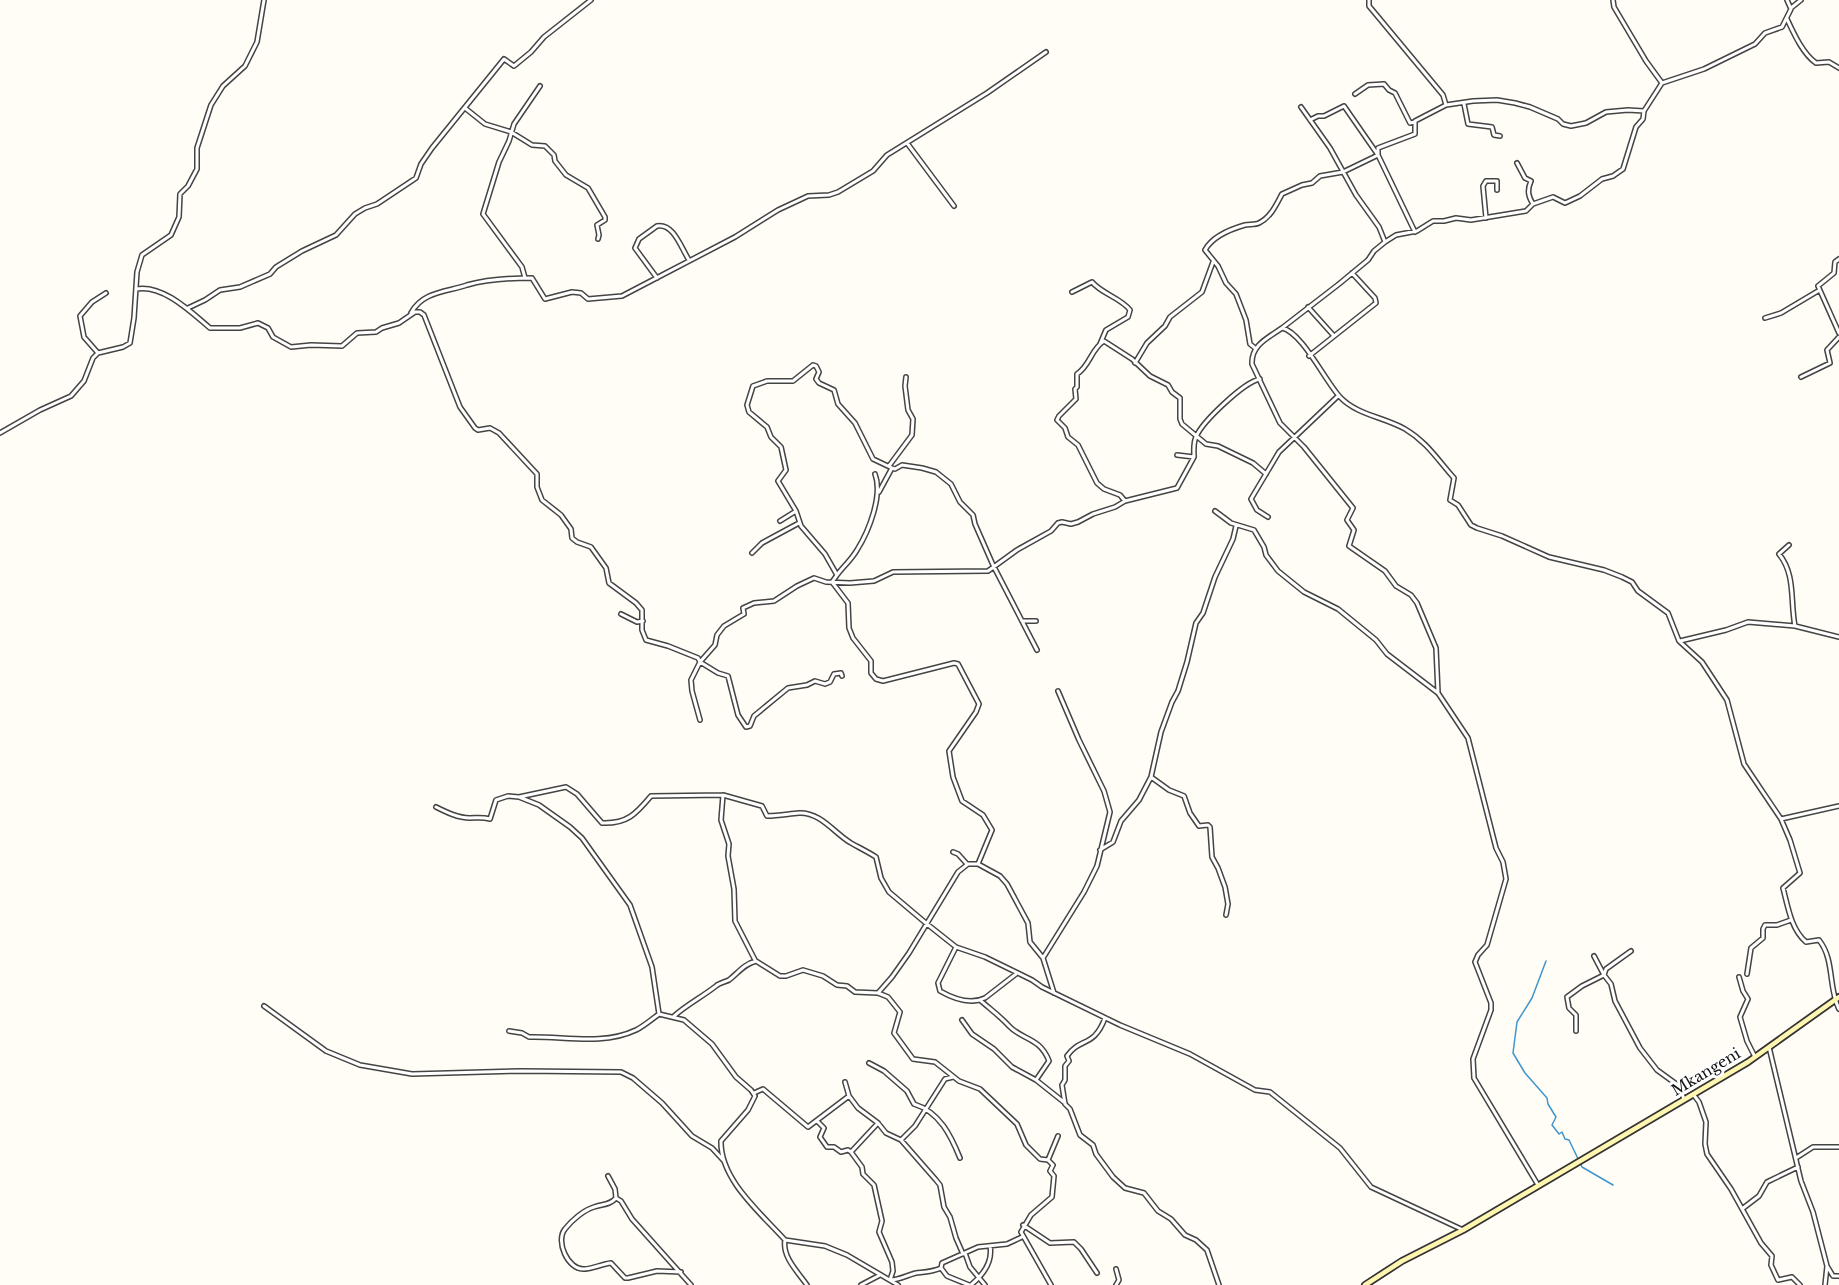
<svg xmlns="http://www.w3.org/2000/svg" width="1839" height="1285" font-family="'Libre Baskerville',serif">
<rect width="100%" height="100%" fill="#fffdf5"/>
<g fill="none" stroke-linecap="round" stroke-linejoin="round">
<path stroke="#3f96cf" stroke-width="1.5" d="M1546 961 1532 998 1517 1022 1513 1053 1525 1073 1547 1098 1548 1104 1556 1117 1552 1125 1559 1134 1562 1132 1565 1139 1569 1140 1582 1167 1613 1185"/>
<defs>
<path id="street" d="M1369 0V6L1443 95 1446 105
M1613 0 1614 7 1646 61 1662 83
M1791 8 1801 0
M1787 19C1794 34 1803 54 1816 63L1829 62 1839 68
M1355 94 1368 85 1384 84 1389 90 1395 93 1410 123 1415 122
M1464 104 1468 124 1492 127 1494 135 1500 136
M465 108 485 124 511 132 532 145 545 146 554 155 555 161 566 175 588 188 605 217V220L597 225 599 235 598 239
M1644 111 1662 83 1704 69 1755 44 1765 33 1782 27 1791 9 1787 0
M1310 120 1318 116H1324L1344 106 1378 155 1415 232
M907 143 954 206
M1517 163 1525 178 1531 181C1527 190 1528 196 1533 204
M1486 218 1483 186 1486 181H1497V190
M1839 259 1835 262 1834 273 1818 286 1839 333
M525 278 522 267 483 214 499 162 509 141 514 124 540 86
M657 278 635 248 639 239 657 226C674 223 681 248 689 260
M136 289C163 284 191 312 210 328H240L258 323 268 328 273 337 291 347 311 345 342 346 357 333 376 332 382 328 399 323 415 312H420L424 315 460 407 475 428 478 430 490 428 499 433 537 474V487L542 500 561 515 571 529 572 538 577 542 591 547 606 568 609 583 636 603 642 610V630L646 640 668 646 698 658 700 662 691 680 692 691 700 720
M1072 292 1092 282C1102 294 1121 298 1130 310L1128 317 1106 330 1100 344
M1308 307 1334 336
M188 308 205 300 220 290 240 287 270 274 276 267 302 251 336 235 355 214 365 208 377 204 416 178 421 164 432 148 504 59 514 66 531 52 544 37 591 0
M411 313C423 291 447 292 467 285 489 279 509 278 532 278L545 299 572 292 581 293 588 299 622 296 735 237 778 210 808 196 829 195 838 192 873 171 887 155 987 93 1046 52
M1765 318 1781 313 1818 291
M1282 328 1339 284 1368 260 1374 251 1385 242 1379 227 1356 195 1330 148 1301 107
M1255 348 1250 344 1246 320 1236 294 1226 283 1218 266 1205 250C1212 237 1231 229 1245 225 1249 224 1255 225 1259 223 1271 217 1276 205 1282 194L1302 185 1312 183 1320 176 1343 172 1374 157 1378 155V148L1415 134V121L1446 105 1473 101 1497 100 1515 103 1530 107 1558 119 1563 124 1571 126 1586 123 1606 112 1628 110 1644 111 1643 119 1636 127 1623 169 1613 176 1602 179 1580 196 1565 203 1553 197 1533 204 1526 211 1471 220 1456 218 1444 221H1433L1417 231 1396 235 1385 242
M98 353 84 337 80 316 92 302 106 293
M1309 356 1376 303 1375 298 1352 273
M1135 363 1147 343 1165 326 1170 317 1202 292 1213 262
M1801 377 1830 363 1827 350 1839 337
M0 433 40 410 71 396 84 381 93 358 98 353 123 347 130 343 134 318 137 272 142 255 171 235 179 217 180 194 188 186 197 169V148L211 105 223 86 245 66 257 42 264 0
M1177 455 1194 457C1194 451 1193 443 1196 437 1202 422 1244 382 1260 379
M889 466 912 435 913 419 908 410 905 386 906 377
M892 468 895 469 902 465 922 468 936 472 951 484 960 502 973 515 975 524 993 565 1037 650
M879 492 892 468 873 459 855 423 838 404 834 390 819 383 816 379 819 372 816 366 813 365 793 381H767L753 386 747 405 749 412 767 427 771 437 781 447 786 470 778 481 796 511 801 526 825 554 837 575 832 582 848 603 849 628 853 638 871 661V673L876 679 883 681 954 663 958 664 979 704 976 712 949 751 953 777 962 801 983 815 992 830 978 864 1000 876 1007 884 1028 923 1030 942 1043 958 1054 993
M1125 501 1120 495 1104 489 1097 483 1078 445 1068 437 1065 428 1057 420 1059 416 1076 399 1075 389 1077 387V374C1090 366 1091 349 1104 341L1132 359 1150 376 1168 385 1172 392 1180 398V419L1182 424 1206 444 1218 446 1253 463 1266 474
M1215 511 1231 523 1254 530 1264 547 1266 555 1278 571 1304 592 1338 609 1376 640 1387 654 1438 693 1468 738 1496 848 1503 862 1506 879 1487 945 1478 955 1475 962 1491 1003V1010L1473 1059 1474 1078 1538 1185
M1268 517 1257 510 1251 499 1279 452 1338 396
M780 521 796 511
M1789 545 1779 554C1796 575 1790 601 1795 626L1839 637
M752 553 762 543 799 523
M837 575C843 567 852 559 857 550 869 531 883 495 875 474
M621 614 637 622 643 621
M1022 621H1036
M1680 641 1726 630 1748 622 1795 626
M842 676 841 673 834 674 830 682 825 684 815 681 807 685 788 688 754 716 750 726 746 727 738 715 728 676 718 673 700 662 715 645 717 635 724 626 744 614 743 608 754 603 774 601 797 586 814 578 826 582 850 583 874 581 893 572 988 571 1017 550 1051 531 1058 523 1062 522 1071 524 1078 522 1093 514 1115 507 1125 501 1177 488 1194 457
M1438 693 1436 648 1417 603 1411 595 1396 586 1385 571 1349 546 1354 530 1347 520 1353 508 1304 447 1280 423 1252 364C1251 345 1268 338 1282 328 1302 332 1325 381 1340 397 1357 415 1384 417 1405 429 1427 442 1437 459 1454 478L1450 500 1458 505 1471 525 1477 528 1502 536 1549 557 1604 570 1622 577 1632 582 1638 591 1668 613 1679 641 1702 662 1727 700 1744 764 1781 819 1790 840 1800 873 1783 888C1788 907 1791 929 1806 942L1819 940C1835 960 1828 988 1839 1009
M1151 777 1169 790 1184 796 1190 813 1199 826 1208 825 1210 827 1212 857 1218 868 1225 887 1228 904 1226 915
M723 795 721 820 729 844 728 856 734 889 735 921 755 960
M519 797 566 787 577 794 602 823C627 824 636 814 651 796L723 795 762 806 767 816C778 816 788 814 799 813 821 812 835 834 851 843 860 848 868 852 876 857L881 878 889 892 927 924 956 947 985 957 1032 980 1042 987 1120 1025 1190 1054 1255 1090 1270 1092 1340 1148 1371 1187 1463 1230
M436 807C446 812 458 818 470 818 477 818 482 817 490 819L496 800 508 796 519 797 539 805 570 827 582 838 630 905 652 967 659 1014
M1781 819 1839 806
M1100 850 1113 842 1121 821 1139 800 1151 777 1161 732 1172 702 1178 691 1187 662 1196 623 1203 613 1215 577 1233 539 1236 526
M953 852 958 854 967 864
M956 947 938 983 940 991C954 999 970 1005 985 998L1016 974
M1594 956 1604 975 1611 984 1615 1001 1640 1048 1657 1070 1679 1086 1684 1099
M1043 958 1084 892 1097 866 1110 812 1104 791 1079 740 1058 691
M1747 974 1751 948 1763 938V929L1765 925H1777L1791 920
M1739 977 1743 991 1748 999 1740 1017 1747 1041 1755 1057
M878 993 892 977 909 953 958 872 968 864H978
M980 1000C990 1009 1000 1016 1009 1026 1022 1040 1040 1037 1049 1061L1036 1080
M264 1006 326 1051 360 1065 412 1074 521 1071 621 1072 633 1078 662 1103 692 1136 712 1148 724 1161
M673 1017C686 1005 702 997 716 986 719 983 725 982 729 980 738 973 744 964 756 961L780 976H786L803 970 823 976 837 985 847 986 855 992 878 993 888 997 900 1012 894 1033 913 1059 935 1062 959 1081 980 1089 1017 1124 1026 1145 1040 1159 1048 1160
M1105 1018C1094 1048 1080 1037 1067 1056L1069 1061 1065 1066V1080L1062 1085 1065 1104 1070 1109 1080 1135 1093 1145 1096 1154 1113 1177 1125 1188 1144 1193 1158 1211 1171 1219 1185 1235 1196 1240 1207 1250 1219 1285
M962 1020 972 1034 994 1049 1012 1067 1036 1080 1065 1103
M509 1031 522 1033 529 1037C564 1036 602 1046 636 1030 644 1026 652 1019 659 1014L684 1020 712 1044 736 1077 751 1090 755 1096 748 1110 721 1141C720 1180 761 1213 785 1240L825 1246 847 1255 898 1285
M1576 1031V1015L1569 1008 1567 997 1582 986 1604 975 1606 969 1631 951
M1769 1047 1801 1181 1813 1212 1827 1266 1833 1276H1839
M869 1063 884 1071 907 1091 914 1104C940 1112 951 1136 960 1158
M845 1082 849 1096 858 1108 878 1123 886 1133 901 1140 936 1180 940 1185 944 1207 950 1217 956 1238 963 1254
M754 1093 763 1089 808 1127 849 1096
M1693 1094 1699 1102 1706 1122 1705 1144 1707 1154 1731 1189 1761 1243 1772 1256 1771 1265 1778 1280 1792 1277 1800 1285
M817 1121 824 1128 820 1137 827 1147H834L841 1152 848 1150 851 1152 878 1123
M901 1140 915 1126 945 1079 953 1077
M851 1152 862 1167 863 1174 874 1185 882 1221 879 1232 892 1262 893 1271 890 1280C900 1280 907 1275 916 1273 925 1272 932 1272 941 1268L947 1276 969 1285
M1796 1158 1813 1147H1839
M608 1176 615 1189 616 1198C610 1205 603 1204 594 1207 584 1210 572 1220 565 1229 555 1241 568 1270 584 1269 592 1269 602 1264 611 1263L625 1278H628L657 1271 681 1272
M616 1198 621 1201 632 1219 691 1285
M1742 1209 1759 1196 1767 1182 1798 1167
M1023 1225 1050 1243 1074 1242 1081 1249 1097 1273
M785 1240C782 1257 798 1272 807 1285
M965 1253 970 1267 985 1285
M941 1268 942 1263 978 1247 1007 1244 1022 1237
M1116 1269 1119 1280 1116 1285
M861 1285 880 1275
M971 1285C983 1275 993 1262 990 1246
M1051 1285 1021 1232 1031 1215 1052 1197 1054 1176 1050 1171 1053 1165 1048 1160 1058 1136
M1825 1285 1827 1266"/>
<path id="secondary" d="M1365 1285 1402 1261 1463 1230 1748 1062 1839 997"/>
</defs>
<use href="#street" stroke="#444" stroke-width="6"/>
<use href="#secondary" stroke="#333" stroke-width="8"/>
<use href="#street" stroke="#fff" stroke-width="3"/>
<use href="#secondary" stroke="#fff6b0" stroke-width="4.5"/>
</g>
<g text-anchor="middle" stroke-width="6" stroke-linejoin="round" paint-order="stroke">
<g font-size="15" fill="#111" stroke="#fff">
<text transform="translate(1706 1072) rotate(-31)" y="5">Mkangeni</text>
</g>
</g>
</svg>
